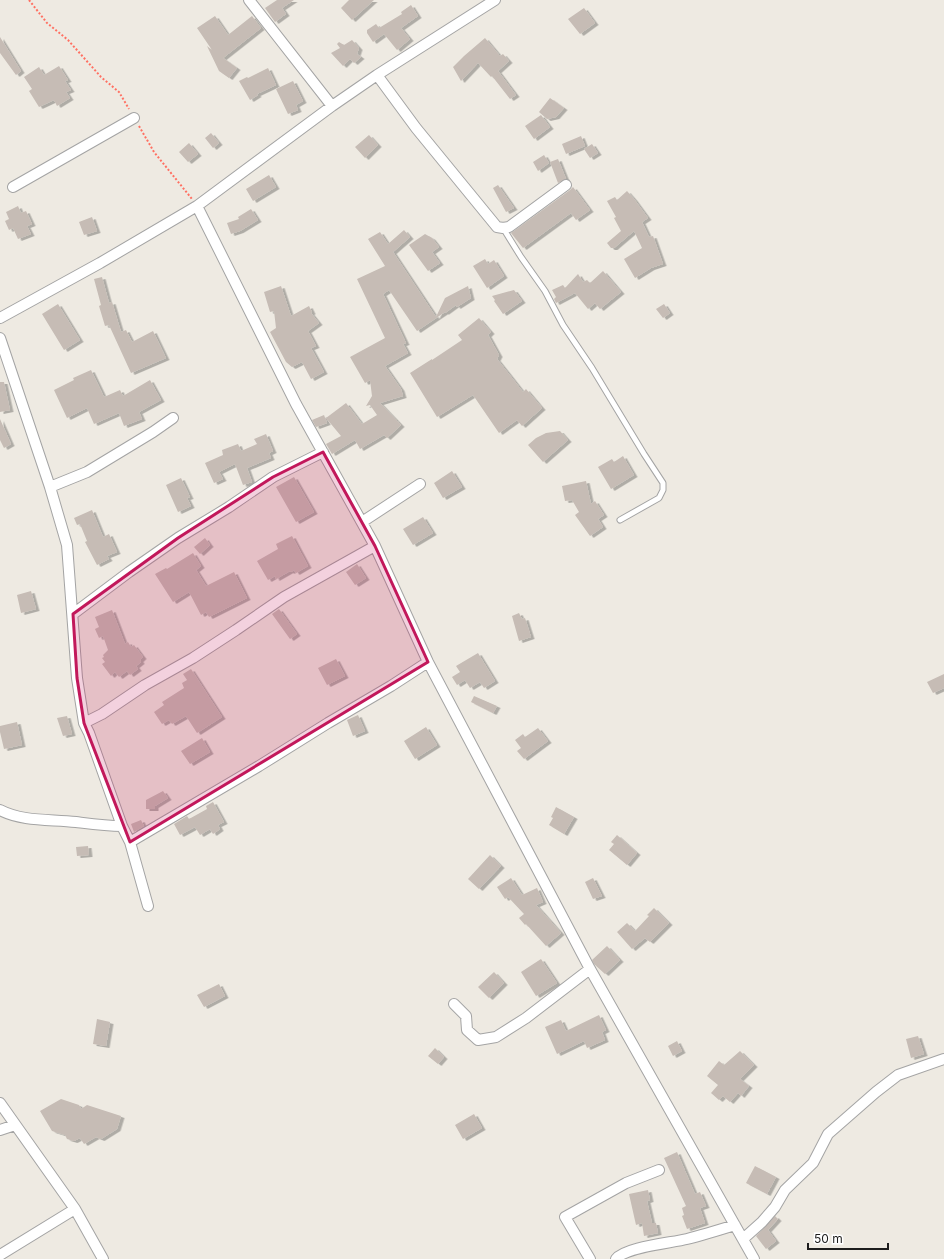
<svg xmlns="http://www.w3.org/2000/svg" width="944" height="1259" font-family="Inter,sans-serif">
<defs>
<filter id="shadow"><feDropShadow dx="3.5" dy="2" stdDeviation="0" flood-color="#0004"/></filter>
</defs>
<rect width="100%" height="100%" fill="#eeeae2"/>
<path fill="#c6bcb5" filter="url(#shadow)" d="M277 0H294L282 8 286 14 275 22 265 8Z
M349 0H374L352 20 341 8Z
M411 5 418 16 401 28 410 39 397 50 384 34 373 42 367 33V30L376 24 379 28 402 14 401 12Z
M584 8 595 23 580 34 568 19Z
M215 16 228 35 252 16 261 28 223 58 237 68 229 78 219 71 207 46 212 50 197 28Z
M0 37 21 71 16 75 0 53Z
M485 38 500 56 503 54 509 61 498 71 516 95 510 99 492 76 491 77 478 63 461 81 453 67 464 56Z
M352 40 359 48 357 54 361 57 354 63 350 59 343 66 331 53 340 48 337 44 339 42 344 45Z
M59 66 68 80 65 81 71 90 66 92 70 98 57 106 54 100 39 107 29 91 32 89 24 77 39 67 44 75Z
M268 68 276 85 257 94 258 95 250 100 239 81 247 77 248 78Z
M293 81 303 101 296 105 298 110 288 114 276 89Z
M550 98 564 108 556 117 547 119 539 112Z
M541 115 550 127 534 139 525 126Z
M211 133 219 143 213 148 205 138Z
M369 135 378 145 365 158 355 147Z
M581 136 585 146 566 154 562 144Z
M189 143 198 154 188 162 179 152Z
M592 144 598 153 590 158 584 149Z
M544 155 549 163 538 171 533 162Z
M558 159 566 179 558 183 550 162Z
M269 175 276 187 253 201 246 189Z
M498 185 514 208 506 212 493 188Z
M573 187 590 210 576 220 571 213 523 248 511 233 570 190Z
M627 191 634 199 648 218 642 222 649 237 653 236 663 264 651 268 635 278 624 259 642 248 634 231 614 248H611L607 243 621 231 614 218 616 217 607 201 615 197 617 200Z
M18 206 21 213 26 211 32 224 27 226 31 234 18 239 13 228 9 230 5 221 9 219 6 212Z
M251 209 258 220 240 231 231 234 227 223 239 219 238 217Z
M92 217 97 231 84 235 79 222Z
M404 230 410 237 393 252 436 317 445 298 468 286 471 298 457 307 456 305 445 313V312L417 331 389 290 383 294 406 343 403 344 408 353 385 366 401 389 403 396 380 403 401 425 387 438 384 435 360 449 355 440 332 454 326 444 341 436 326 418 346 403 362 424 377 415 370 405 366 406 372 396 370 380 365 383 350 357 385 338 357 279 385 266 368 239 380 232 388 244Z
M425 234 432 238 439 247 432 252 440 263 428 271 409 245Z
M485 259 488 264 494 260 504 276 487 288 473 266Z
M603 271 621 292 600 309 595 303 588 309 575 293 556 303 554 299 556 297 552 290 563 285 565 288 578 274 583 282 587 280 590 283Z
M102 277 109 303 112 302 121 332 126 330 132 342 153 331 166 358 131 373 109 325 105 326 99 306 101 305 94 279Z
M281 286 291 316 309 306 312 312 311 313 319 323 308 331 316 346 311 348 324 372 311 379 302 362 292 367 286 362 270 332 276 328 274 311 270 312 264 292Z
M514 290 522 301 503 314 494 301 495 300 492 296Z
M58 304 80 340 64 350 42 314Z
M664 304 670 313 663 318 656 309Z
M479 318 491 332 488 335 499 355 497 359 523 392 526 389 542 408 522 426 517 420 499 433 473 395 437 417 410 373 432 359V360L462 340 458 335Z
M91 370 104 397 120 390 123 396 150 380 161 400 139 412 142 419 124 426 119 413 94 424 87 408 67 418 54 390 74 380 73 378Z
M0 382H4L10 410 0 412Z
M324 415 327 423 316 427 312 420Z
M0 419 11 444 4 448 0 440Z
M560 431 568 440 543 462 528 445 536 438 546 433Z
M266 434 273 451 269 453 271 458 247 468 252 482 243 485 235 464 219 472 223 479 214 483 205 463 223 455 222 450 238 444 241 451 257 444 254 439Z
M623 456 634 475 611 489 598 467 612 459 614 462Z
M452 471 462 487 443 498 434 483Z
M294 477 314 512 296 522 276 487Z
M181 478 190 497 187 498 191 506 178 512 166 485Z
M586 481 591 504 595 501 604 515 598 519 603 527 590 536 575 515 579 512 572 500 565 501 562 486Z
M92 510 103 537 109 534 117 552 107 556 109 559 97 565 85 542 87 541 80 524 77 525 74 518Z
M423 517 433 533 413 545 403 529Z
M292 536 308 566 296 573 294 570 291 572 290 571 276 579 275 576 268 580 257 561 278 549 276 544Z
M205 538 210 545 200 554 194 547Z
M193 553 201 566 196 570 206 586 234 572 247 598 209 617 206 612 201 615 189 592 173 602 155 574 166 568 167 569Z
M357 564 366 578 355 585 346 572Z
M31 591 36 609 21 613 17 595Z
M279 609 297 634 290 639 272 614Z
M112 610 125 644 128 642 131 647 134 645 143 657 140 660 141 662 136 666 138 669 130 675 127 671 119 677 115 672 111 676 102 664 105 662 102 658 104 657 103 655 108 650 103 636 99 638 95 629 99 627 95 617Z
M519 613 522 619 525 618 531 637 519 641 512 616Z
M478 653 495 681 484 688 480 682 470 688 465 680 457 685 452 677 460 672 456 666Z
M336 659 345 676 327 685 318 668Z
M191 669 222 717 197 733 186 716 172 724 169 720 162 724 154 712 164 705 162 702 184 688 182 683 187 680 183 674Z
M944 674V688L933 693 927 682Z
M474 696 497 706 493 713 471 702Z
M358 715 365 731 353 736 347 720Z
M67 716 72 734 63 736 57 718Z
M17 722 22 745 4 749 0 732V726Z
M426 727 437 745 415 759 404 741Z
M538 728 548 741 524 759 517 751 521 748 515 740 523 734 525 737Z
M202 738 210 752 190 764 181 751Z
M163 791 168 798 155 806V809H146V800Z
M213 802 224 822 218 825 220 829 213 834 210 829 200 835 195 827 180 835 174 824 187 816 189 819 207 809 206 806Z
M556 807 574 817 564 834 549 825 553 818 551 817Z
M141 820 144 826 134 832 131 824Z
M617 835 637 853 627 865 609 850 614 844 611 842Z
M88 846 89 855 77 856 76 847Z
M490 855 501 866 479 889 468 879Z
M511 878 522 895 537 888 543 902 536 905 561 933 546 946 526 924 525 925 519 918 524 914 508 897 505 899 497 887Z
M593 878 602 896 593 899 585 882Z
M654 908 669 923 650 942 645 938 632 949 617 932 627 923 635 931 649 916 647 915Z
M607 946 620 960 605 974 594 964 592 960Z
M541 959 557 983 536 996 521 972Z
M494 972 504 983 489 998 478 987Z
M219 984 225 996 204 1007 197 995Z
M599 1015 606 1030 602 1032 605 1040 587 1048 584 1041 557 1054 545 1027 561 1020 566 1031Z
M97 1019 110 1022 106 1046 93 1044Z
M918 1036 924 1054 911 1058 906 1039Z
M677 1041 682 1051 673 1056 668 1046Z
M435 1048 444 1057 438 1064 428 1056Z
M740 1051 754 1065 740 1079 749 1086 741 1096 738 1093 730 1102 723 1096 719 1100 711 1093 718 1085 707 1076 719 1061 724 1065Z
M61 1099 79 1105 81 1109 87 1105 121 1116 117 1129 101 1139 96 1137 84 1144 80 1138 74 1141 67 1139 65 1135 52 1131 40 1111Z
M474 1114 482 1128 463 1139 455 1125Z
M677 1152 695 1194 700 1192 706 1206 700 1208 705 1223 687 1229 682 1216 684 1215 682 1208 686 1206 664 1158Z
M755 1166 776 1177 767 1194 746 1183Z
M648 1190 650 1200 647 1201 652 1223H656L658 1233 644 1236 642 1223 636 1225 629 1194Z
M775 1216 778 1219 768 1230 776 1241 766 1249 756 1236Z"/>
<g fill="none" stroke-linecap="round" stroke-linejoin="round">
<defs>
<path id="lane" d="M503 228 521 257 545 291 563 325 592 368 644 454 663 483V490L659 498 620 520"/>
<path id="street" d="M249 0 332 106
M377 75 416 128 497 227 503 228 509 227 566 185
M13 187 134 118
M197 206 296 404 375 546 428 662 590 969 754 1259
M0 318 100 263 197 206 332 106 377 75 495 0
M0 338 50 487 67 545 77 678 84 723 89 733 122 826 130 842 148 906
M50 487 87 472 153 432 173 418
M362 522 420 484
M73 614 129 572 178 538 229 507 273 477 323 452
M84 723 102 714 145 685 193 658 236 630 284 597 375 546
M0 810C23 822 51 819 76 822 92 824 106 826 122 826
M130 842 259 766 328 723 391 686 428 662
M454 1004 466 1016 467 1030 478 1040 496 1037 526 1018 590 969
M0 1103 75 1209
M0 1130 15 1125
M743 1239 762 1222 775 1207 785 1190 813 1163 828 1134 876 1092 898 1075 944 1059
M0 1255 75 1209 103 1259
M590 1259 565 1217 626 1183 659 1170
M616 1259C625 1247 671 1243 687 1239 703 1235 719 1230 735 1225"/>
</defs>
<use href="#lane" stroke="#a4a4a4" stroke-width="7"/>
<use href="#street" stroke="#a4a4a4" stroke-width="12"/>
<path stroke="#ff7062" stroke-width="2" stroke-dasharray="2 2" stroke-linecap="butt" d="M29 0 47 23 68 40 101 77 119 92 129 109
M139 126 154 152 192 199"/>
<use href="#lane" stroke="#fff" stroke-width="5"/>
<use href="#street" stroke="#fff" stroke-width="10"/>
</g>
<path fill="#c2185b" fill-opacity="0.2" stroke="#c2185b" stroke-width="3" stroke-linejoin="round" d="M323 452 375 546 428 662 130 842 84 723 77 678 73 614 178 538 273 477Z"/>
<path d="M808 1243v6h80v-6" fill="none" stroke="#1d1d1d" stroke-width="2"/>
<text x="814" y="1243" font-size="12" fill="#1d1d1d" stroke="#ffffff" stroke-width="3" paint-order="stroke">50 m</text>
</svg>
